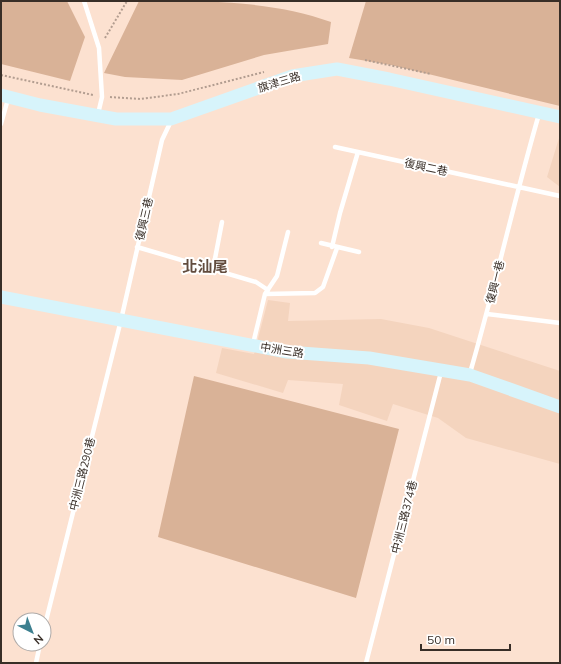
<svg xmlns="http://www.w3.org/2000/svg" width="561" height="664" font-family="Mulish,'Noto Sans TC',sans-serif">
<rect width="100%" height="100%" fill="#fce1d0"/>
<path fill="#f4d4be" d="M560 135V187L547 177Z
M268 300 290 303 288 321 381 319 429 328 560 371V464L466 438 438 418 393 404 387 421 339 405 343 384 288 380 283 393 216 373 222 348 254 354Z"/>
<path fill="#d9b297" d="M1 1H67L85 37 70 81 1 64Z
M139 1C203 1 271 0 331 22L328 44 264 55 182 80 125 77 104 73Z
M366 1H560V106L391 65 349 58Z
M194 376 399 429 356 598 158 537Z"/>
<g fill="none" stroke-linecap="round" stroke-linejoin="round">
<path stroke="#b29d90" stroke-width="2" stroke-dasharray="2 2" stroke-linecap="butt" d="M105 38 127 1
M365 60 431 74
M1 75 93 95
M110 97 140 99 178 94 264 72"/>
<path stroke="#fff" stroke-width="4.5" d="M84 1 99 48 102 97 98 114
M1 124 8 99
M335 147 560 196
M321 243 359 252
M137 247 256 282 268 290
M332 247 340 213 358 152
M213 269 222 222
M265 294 315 293 323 287 337 248
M487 314 560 323
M253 344 265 294 277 276 288 232
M470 373C495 287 514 200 539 114
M44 629 121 320 162 140 171 121
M36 663 40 644
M366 663 441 372"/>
<path stroke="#d7f4fb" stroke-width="13" d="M1 95 40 105 116 119H171L292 76 337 69 389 79 560 117
M1 297 287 352 369 358 470 375 560 407"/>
</g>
<g text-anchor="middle" stroke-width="4" stroke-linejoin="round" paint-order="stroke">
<g font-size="11" fill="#382e27" stroke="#fff">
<text transform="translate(279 82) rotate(-17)" y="4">旗津三路</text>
<text transform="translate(426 167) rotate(12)" y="4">復興二巷</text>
<text transform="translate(144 219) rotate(-77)" y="4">復興三巷</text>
<text transform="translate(495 282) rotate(-76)" y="4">復興一巷</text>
<text transform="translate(282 350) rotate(9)" y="4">中洲三路</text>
<text transform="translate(82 474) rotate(-76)" y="4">中洲三路290巷</text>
<text transform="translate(404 517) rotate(-76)" y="4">中洲三路374巷</text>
</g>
<g font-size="15" font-weight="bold" fill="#624c3e" stroke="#fff">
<text x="205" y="272">北汕尾</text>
</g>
</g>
<rect width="561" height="664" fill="none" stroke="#382e27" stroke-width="4"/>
<g transform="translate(32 632) rotate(138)"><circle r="19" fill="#ffffff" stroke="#afaba9"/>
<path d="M0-3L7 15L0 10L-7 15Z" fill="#3c7f8f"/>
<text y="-6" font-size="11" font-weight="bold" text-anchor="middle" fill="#382e27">N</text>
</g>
<path d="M421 644v6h89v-6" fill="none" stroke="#382e27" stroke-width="2"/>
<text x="427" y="644" font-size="12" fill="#382e27" stroke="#ffffff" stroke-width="3" paint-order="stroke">50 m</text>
</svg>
